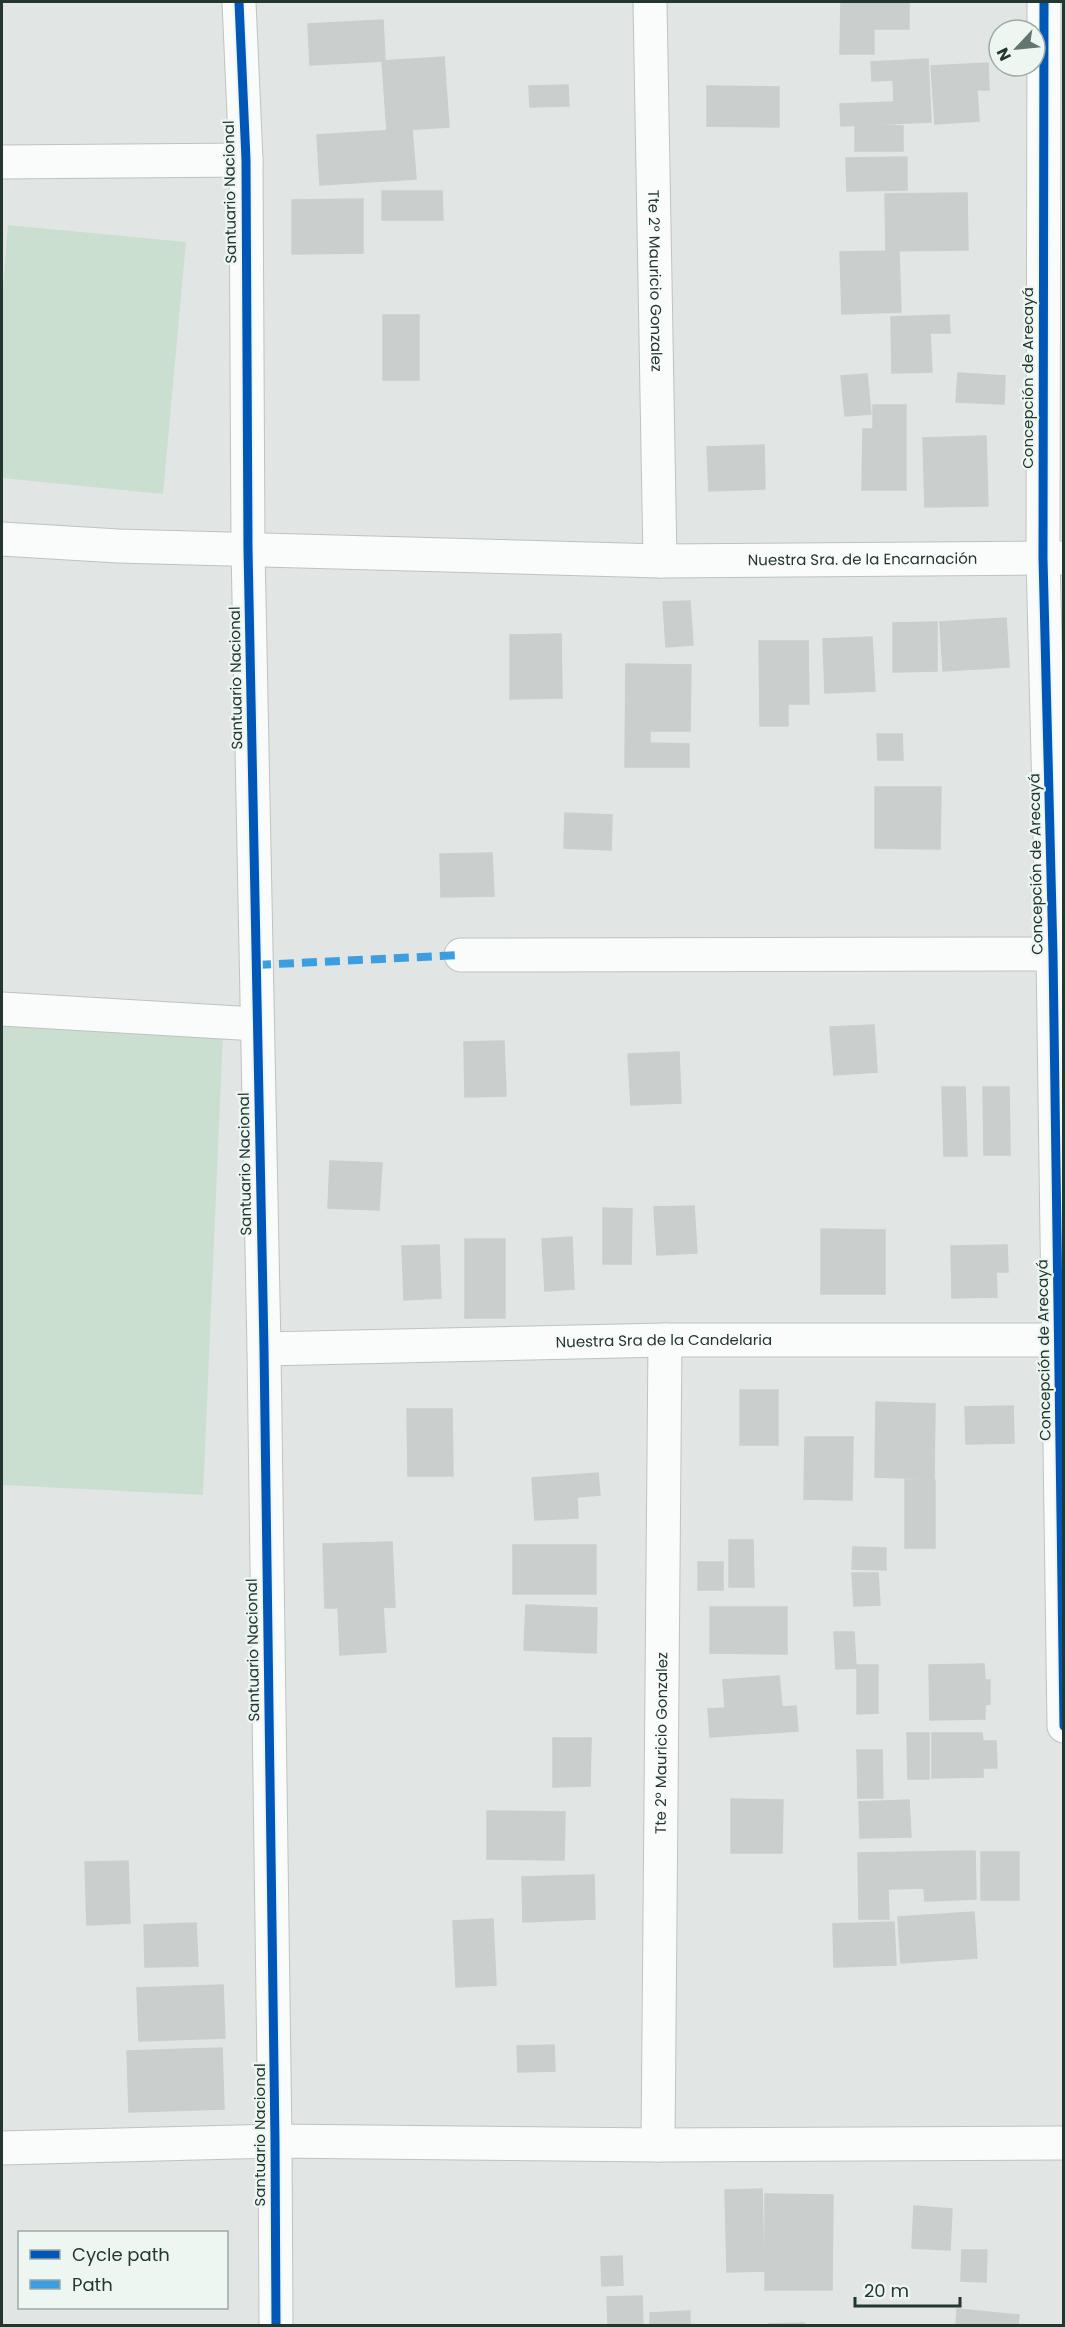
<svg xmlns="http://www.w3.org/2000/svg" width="1065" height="2327" font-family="Poppins,sans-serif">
<rect width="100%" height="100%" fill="#e1e6e4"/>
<path fill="#cadfd0" d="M8 225 186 242 163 494 2 478V301Z
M2 1022 223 1033 203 1495 2 1485Z"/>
<path fill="#cacfcd" stroke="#c9cfcc" stroke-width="1.5" d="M841 2H909V29H874V54H840Z
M383 20 385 61 310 65 308 24Z
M444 57 449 127 387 131 382 61Z
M928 59 931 122 841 126 840 104 894 102 893 80 872 81 871 62Z
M988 63 989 90H977L979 121 935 124 931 66Z
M568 85 569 106 530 107 529 86Z
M707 86 779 87V127L707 126Z
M855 125 903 126V151H855Z
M412 129 416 179 320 185 317 135Z
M907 157V190L847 191 846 158Z
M382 191H442L443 220H382Z
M967 193 968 250 886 251 885 194Z
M363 199V253L292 254V200Z
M899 251 901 312 842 314 840 252Z
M383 315H419V380H383Z
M949 315 950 333H930L932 372 892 373 891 317Z
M958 373 1005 376 1004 404 956 402Z
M867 374 871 414 845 416 841 376Z
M873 405H906V429H873Z
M863 429H906V490H862Z
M986 436 988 506 925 507 923 438Z
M764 445 765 489 709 491 707 447Z
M690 601 693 645 666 647 663 602Z
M1006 618 1009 667 943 671 940 622Z
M937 622V671L893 672V623Z
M561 634 562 698 510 699V635Z
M872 637 875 691 825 693 823 639Z
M759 641H808L809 704H788V726H760Z
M626 664 691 665 690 731H650V743L689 744V767H625Z
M877 734H902L903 760H878Z
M875 787H941L940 849 875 848Z
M565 813 612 815 611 850 564 848Z
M492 853 494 896 441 897 440 854Z
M874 1025 877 1072 834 1075 830 1027Z
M504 1041 506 1096 465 1097 464 1042Z
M679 1052 681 1103 631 1105 628 1054Z
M942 1087H965L967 1156H944Z
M983 1087H1009L1010 1155H984Z
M330 1161 382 1163 379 1210 328 1208Z
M694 1206 697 1253 657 1255 654 1207Z
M603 1208 632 1209 631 1264H603Z
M821 1229 885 1230V1294H821Z
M572 1237 574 1289 545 1291 542 1239Z
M465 1239H505V1318H465Z
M439 1245 441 1298 404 1300 402 1246Z
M1007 1245 1008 1272H996L997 1297 952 1298 951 1246Z
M740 1390H778V1445H740Z
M876 1402 935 1404 934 1479 875 1477Z
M1013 1406 1014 1443 966 1444 965 1407Z
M407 1409H452L453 1476H408Z
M805 1437H853L852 1500 804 1499Z
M598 1473 600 1495 577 1497 578 1518 535 1520 532 1478Z
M905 1480H935V1548H905Z
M729 1540H753L754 1587H729Z
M392 1542 395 1607 325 1608 323 1544Z
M513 1545H596V1594H513Z
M853 1547 886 1548V1570L852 1569Z
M698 1562H723V1590H698Z
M852 1573H878L880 1605 854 1606Z
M526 1605 597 1608 596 1653 524 1650Z
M383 1606 386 1652 340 1655 338 1608Z
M710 1607H787V1654L710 1653Z
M834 1632H854L856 1668 836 1669Z
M984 1664 985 1680H990V1704L985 1705V1719L930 1720 929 1665Z
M857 1665H878V1713L857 1714Z
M779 1676 782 1707 796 1706 798 1731 710 1737 708 1709 725 1708 723 1680Z
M907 1733H929V1779H908Z
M932 1733H982L983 1741H996L997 1768H983V1777L932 1778Z
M553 1738H591L590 1786 553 1787Z
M857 1750H882L883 1798H858Z
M731 1799 783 1800 782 1853H731Z
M909 1800 911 1837 860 1838 859 1802Z
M487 1811 565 1812 564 1860 487 1859Z
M975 1851 976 1899 925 1901 924 1888 888 1889 889 1919H859L858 1853Z
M981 1852H1019V1900H981Z
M128 1861 130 1923 87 1925 85 1862Z
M594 1875 595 1919 523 1922 522 1877Z
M974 1912 977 1958 901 1963 898 1917Z
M493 1919 496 1985 456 1987 453 1921Z
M894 1922 896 1965 834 1967 833 1924Z
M196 1923 198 1966 145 1967 144 1925Z
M223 1985 225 2038 139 2041 137 1988Z
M554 2045 555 2071 518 2072 517 2046Z
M222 2048 224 2109 129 2112 127 2051Z
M762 2189 764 2271 727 2272 725 2190Z
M765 2194 833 2195 832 2290H765Z
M914 2206 952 2209 950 2250 912 2248Z
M962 2250H987L986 2282 961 2281Z
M622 2256 623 2285 602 2286 601 2257Z
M642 2296 643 2326H608L607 2297Z
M957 2309 1019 2315 1018 2326H956Z
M690 2311V2326H650V2313Z
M804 2323V2326H768V2324Z"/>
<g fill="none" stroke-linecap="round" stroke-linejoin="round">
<defs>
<g id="minor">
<path d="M239 2 246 160 248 549 264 1349 275 2141 276 2326"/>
<path id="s1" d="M650 2 660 561"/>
<path d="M1044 2 1043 558 1053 954 1064 1726"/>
<path d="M2 162 246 160"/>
<path id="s2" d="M2 539 118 546 660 561 1064 558"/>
<path d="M461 955 1053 954"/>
<path d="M2 1009 257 1024"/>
<path id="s3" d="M264 1349 665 1340H1064"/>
<path id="s4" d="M658 2145 665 1340"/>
<path d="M2 2148 275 2141 658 2145 1064 2143"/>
</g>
</defs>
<use href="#minor" stroke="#bec3c1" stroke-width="35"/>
<use href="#minor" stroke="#fafbfb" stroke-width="33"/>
<path stroke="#3c9ee1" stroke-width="8" stroke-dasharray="15 8" stroke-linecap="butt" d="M256 965 461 955"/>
<defs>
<path id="cycleway" d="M239 2 246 160 248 549 264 1349 275 2141 276 2326
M1044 2 1043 558 1053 954 1064 1726"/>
</defs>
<use href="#cycleway" stroke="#eef6f2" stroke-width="13"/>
<use href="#cycleway" stroke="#0057b8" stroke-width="9"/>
</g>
<g text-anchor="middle" stroke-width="4.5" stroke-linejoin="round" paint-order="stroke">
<g font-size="15" fill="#213730" stroke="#eef6f2">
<text transform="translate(230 192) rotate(-91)" y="5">Santuario Nacional</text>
<text dy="5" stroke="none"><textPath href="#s1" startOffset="279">Tte 2° Mauricio Gonzalez</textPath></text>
<text transform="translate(1028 378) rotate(-90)" y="5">Concepción de Arecayá</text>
<text dy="5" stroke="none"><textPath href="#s2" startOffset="861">Nuestra Sra. de la Encarnación</textPath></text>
<text transform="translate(236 678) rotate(-91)" y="5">Santuario Nacional</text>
<text transform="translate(1036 864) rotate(-91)" y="5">Concepción de Arecayá</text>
<text transform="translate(245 1164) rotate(-91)" y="5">Santuario Nacional</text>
<text dy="5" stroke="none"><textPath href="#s3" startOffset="400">Nuestra Sra de la Candelaria</textPath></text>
<text transform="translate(1044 1350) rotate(-91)" y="5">Concepción de Arecayá</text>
<text transform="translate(253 1650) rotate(-91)" y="5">Santuario Nacional</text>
<text dy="5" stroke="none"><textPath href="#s4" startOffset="402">Tte 2° Mauricio Gonzalez</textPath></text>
<text transform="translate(260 2135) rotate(-90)" y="5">Santuario Nacional</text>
</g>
</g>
<rect width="1065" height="2327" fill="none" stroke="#213730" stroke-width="6"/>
<rect x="18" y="2231" width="210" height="78" fill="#eef6f2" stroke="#9caaa4" stroke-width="1.5"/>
<rect x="30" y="2250" width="30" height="9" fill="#0057b8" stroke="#9caaa4" stroke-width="1.5"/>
<text x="72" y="2261" font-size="18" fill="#213730">Cycle path</text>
<rect x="30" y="2280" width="30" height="9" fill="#3c9ee1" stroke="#9caaa4" stroke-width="1.5"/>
<text x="72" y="2291" font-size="18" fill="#213730">Path</text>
<g transform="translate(1017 48) rotate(244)"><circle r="28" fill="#eef6f2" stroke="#9caaa4" stroke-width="1.5"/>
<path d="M0-4.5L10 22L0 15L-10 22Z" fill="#64746f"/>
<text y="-9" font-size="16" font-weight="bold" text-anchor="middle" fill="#213730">N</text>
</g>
<path d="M855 2297v9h105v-9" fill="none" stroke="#213730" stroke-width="3"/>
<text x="864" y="2297" font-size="18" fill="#213730" stroke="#eef6f2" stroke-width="4.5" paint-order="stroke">20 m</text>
</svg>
